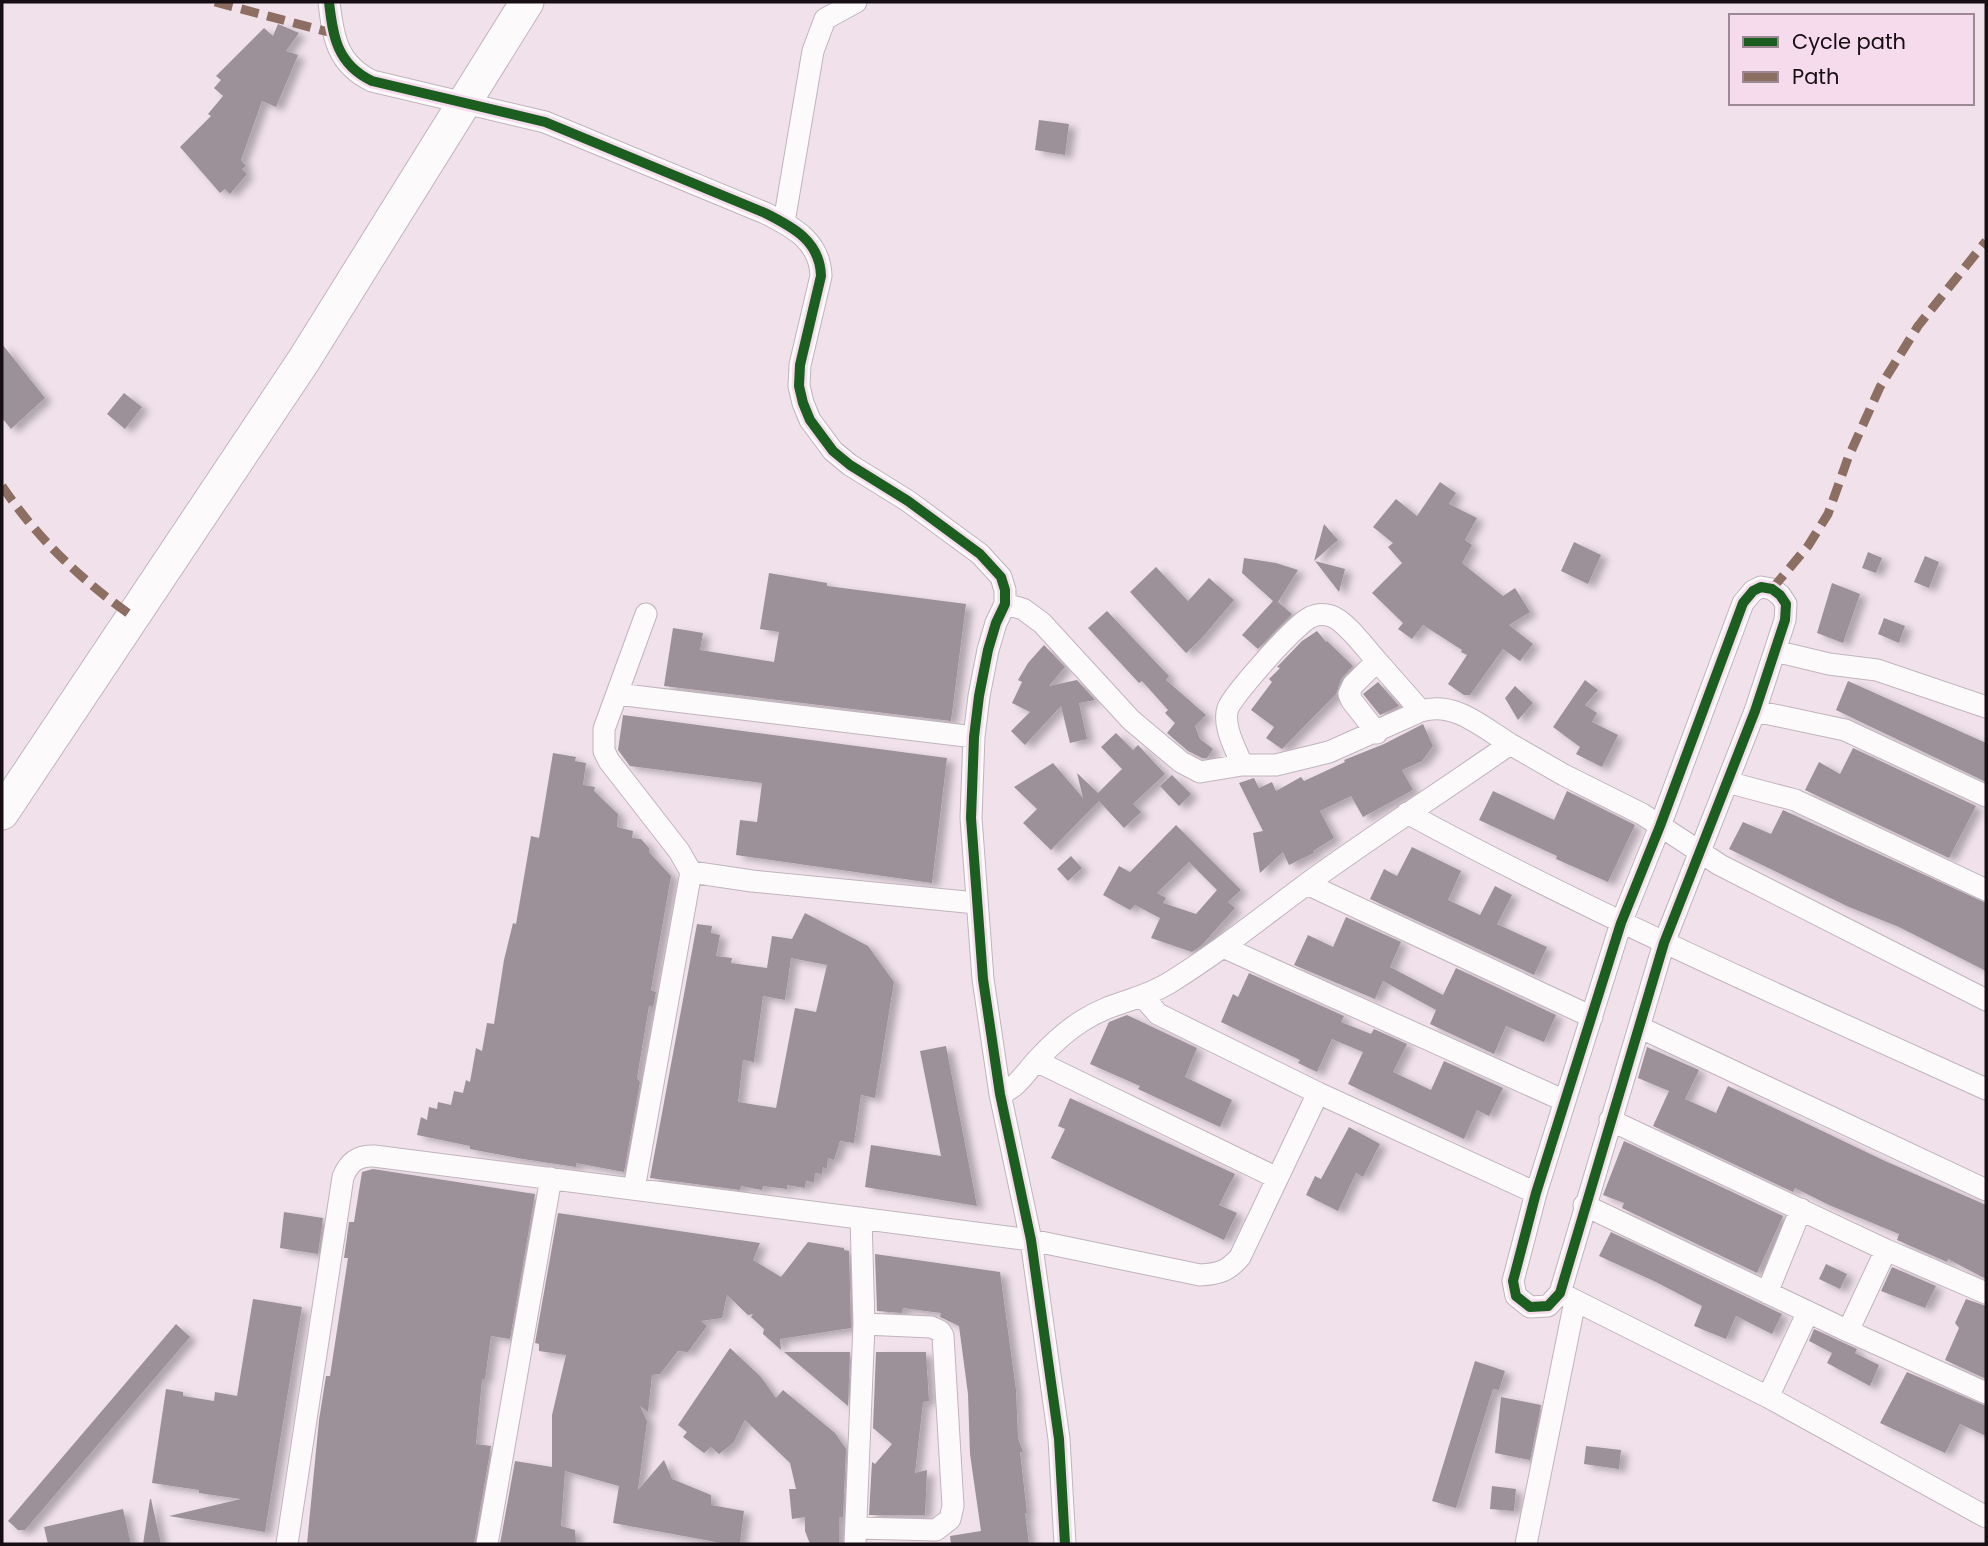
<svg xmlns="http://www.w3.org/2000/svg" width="1988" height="1546" font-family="Poppins,sans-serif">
<defs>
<filter id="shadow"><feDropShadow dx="7" dy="4" stdDeviation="3.5" flood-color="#0004"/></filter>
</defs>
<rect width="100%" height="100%" fill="#f0e1eb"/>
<path fill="#9c9198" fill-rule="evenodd" filter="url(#shadow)" d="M278 24 299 33 286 51 298 55 276 107 262 101 241 160 246 166 242 169 247 174 230 194 225 189 220 193 180 147 211 116 208 114 223 96 214 88 221 80 216 76 264 28 273 36Z
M1039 120 1069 124 1065 155 1035 150Z
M2 344 45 398 11 429 2 418Z
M124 393 142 407 125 429 107 414Z
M1440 482 1456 493 1449 504 1477 518 1465 540 1472 545 1462 563 1503 596 1515 588 1530 612 1509 625 1533 644 1520 661 1503 649 1470 695H1464L1448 684 1467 655 1461 652 1462 650 1423 625 1412 639 1398 629 1403 623 1372 593 1402 563 1388 547 1393 543 1373 527 1396 499 1417 516Z
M1324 524 1338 540 1314 561Z
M1574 542 1601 555 1588 584 1561 571Z
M1868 552 1882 558 1876 573 1862 568Z
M1925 556 1939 562 1929 588 1914 582Z
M1244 558 1276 563 1298 570 1278 602 1292 614 1258 649 1242 635 1273 601 1242 573Z
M1315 561 1345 569 1339 592Z
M1156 567 1188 601 1209 578 1234 600 1201 639 1186 653 1130 592Z
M769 573 827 583V586L966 604 951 721 664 686 673 628 703 633 700 650 774 662 779 632 760 629Z
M1832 583 1860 594 1843 643 1817 633Z
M1107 611 1169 676 1166 680 1206 715 1195 726 1200 739 1213 749 1207 758H1202L1188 751 1167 733 1175 723 1165 713 1168 710 1142 681 1139 683 1088 628Z
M1884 618 1905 626 1899 643 1878 634Z
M1317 631 1326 642 1327 641 1353 666 1341 679 1336 694 1282 749 1266 738 1274 727 1251 710 1272 682 1269 679 1280 668 1277 667 1302 641Z
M1044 645 1065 667 1049 686 1077 680 1095 700 1079 703 1087 739 1070 743 1061 706 1025 745 1011 731 1030 712 1012 703 1022 682 1018 680 1028 663Z
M1585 680 1598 690 1585 705 1597 713 1592 722 1618 735 1602 767 1576 754 1580 747 1553 727Z
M1848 681 1986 743V782L1836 710Z
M1378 682 1399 706 1380 715 1363 694Z
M1515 686 1533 703 1518 720 1505 698Z
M623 715 947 758 932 883 736 855 740 820 757 822 762 783 630 766 618 750Z
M1423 724 1433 746 1422 761 1402 770 1413 790 1363 817 1351 796 1320 811 1334 838 1313 851 1314 853 1289 865 1283 852 1260 873 1253 833 1263 831 1239 783 1254 778 1259 788 1272 782 1276 791 1301 777 1304 781 1345 762 1344 760 1384 744Z
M1116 733 1133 750 1138 745 1165 774 1133 804 1141 812 1124 828 1099 801 1051 850 1023 823 1037 809 1014 787 1053 763 1083 798 1077 773 1098 793 1122 769 1101 747Z
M1853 748 1976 806 1949 858 1805 790 1819 762 1840 774Z
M553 753 576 757 575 761 586 763 583 785 595 787 594 791 618 814 617 827 633 831 632 838 641 839 649 848V852L671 876 651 990 656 992 653 1007 649 1006 637 1078 640 1082 624 1172 576 1163V1167L523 1159 470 1149V1146L417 1135 421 1117 427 1120 429 1107 437 1109 438 1102 451 1105 454 1091 463 1093 466 1080 470 1082 476 1048 482 1051 487 1023 494 1024 504 960 513 923 516 924 531 836 539 838Z
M1172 775 1191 794 1179 806 1160 786Z
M1493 791 1554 820 1567 791 1635 825 1608 882 1556 859 1557 856 1479 820Z
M1783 810 1986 903V971L1899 927 1849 907 1729 849 1743 822 1771 834Z
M1176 825 1241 890 1228 902 1235 908 1201 946 1192 952 1151 938 1160 918 1135 905 1130 910 1103 895 1119 866 1130 872ZM1189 862 1217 890 1196 914 1163 903 1166 898 1157 893Z
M1412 847 1461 871 1448 900 1480 915 1495 886 1512 895 1497 924 1547 947 1534 975 1370 899 1384 869 1397 876Z
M1071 856 1082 868 1068 881 1057 869Z
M805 913 868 946 894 982 875 1098 861 1095 854 1143 840 1141 834 1160 828 1158 827 1169 823 1167 822 1174 815 1173 814 1182 806 1181 805 1188 787 1185V1189L763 1186 762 1190 741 1186 740 1190 650 1178 697 924 712 926 711 933 720 935 716 956 732 958 731 963 767 968 772 936 792 939ZM791 958 827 965 816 1012 795 1008 776 1108 738 1102 743 1060 754 1062 763 996 785 1000Z
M1346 917 1401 942 1390 967 1443 995 1456 968 1556 1015 1544 1042 1506 1026 1494 1054 1430 1024 1436 1010 1383 981 1375 999 1294 965 1308 935 1333 947Z
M1249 973 1344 1016 1341 1022 1371 1034 1374 1029 1407 1044 1393 1072 1431 1090 1444 1061 1503 1088 1489 1116 1477 1110 1464 1139 1348 1084 1363 1052 1332 1039 1317 1072 1298 1063 1300 1060 1221 1022 1233 994 1238 997Z
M1127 1015 1197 1048 1185 1077 1232 1100 1220 1127 1138 1089 1140 1086 1090 1064 1109 1022Z
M946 1046 977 1206 865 1187 871 1145 941 1156 920 1051Z
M1647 1047 1699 1070 1685 1099 1716 1113 1728 1086 1885 1161 1986 1205V1279L1948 1259 1947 1262 1897 1240 1899 1234 1829 1205 1795 1188 1793 1192 1653 1126 1669 1091 1638 1078Z
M1070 1098 1235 1174 1219 1205 1237 1213 1224 1240 1051 1158 1065 1129 1058 1126Z
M1349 1127 1380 1144 1363 1177 1356 1173 1338 1211 1306 1195 1315 1176 1321 1179Z
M1624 1141 1783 1216 1757 1273 1622 1208 1624 1203 1603 1195Z
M373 1169 535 1194 510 1339 491 1336 485 1379H482L476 1444 491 1446 474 1544H307L319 1420 326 1376H330L348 1258H344L349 1222H354L362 1172Z
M284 1212 323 1218 318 1254 280 1248Z
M558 1213 760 1243 753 1260 781 1277 808 1242 844 1248V1250L849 1251 851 1328 780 1339 781 1350 763 1334 764 1329 751 1317 753 1314 748 1315 727 1295 722 1318 701 1321 707 1326 688 1352 678 1351 660 1374 652 1375 648 1412 640 1406 647 1421 638 1490 664 1460 672 1479 711 1495V1505L744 1511 740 1544H727L613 1523 619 1486 565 1471 561 1526 575 1530 576 1544H500L515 1461 552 1467V1415L566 1355 539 1351V1344L535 1343Z
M1611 1232 1782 1314 1772 1334 1736 1316 1726 1339 1694 1326 1702 1306 1656 1282 1599 1256Z
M875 1254 1000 1272 1016 1390 1018 1438 1023 1452H1020L1027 1513H1025L1029 1544H951L950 1536 981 1531 970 1454 968 1394 959 1326 940 1317 941 1313 903 1308 902 1313 877 1311Z
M1826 1264 1847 1274 1840 1289 1819 1279Z
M1892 1267 1936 1286 1925 1308 1881 1291Z
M253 1299 302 1307 265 1532 169 1516 241 1499 199 1493V1490L152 1483 166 1389 183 1392V1396L214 1401 215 1392 237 1396Z
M1966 1299 1986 1306V1379L1945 1360 1959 1328 1955 1323Z
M176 1324 190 1337 25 1530H18L8 1521Z
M1814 1329 1857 1349 1855 1353 1879 1365 1870 1386 1827 1363 1832 1353 1809 1341Z
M730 1348 761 1377 776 1398 783 1390 835 1433 846 1449 843 1517H839V1544H810L805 1531V1517L792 1519 789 1489H796L790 1463 745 1420 733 1443 719 1454 711 1447 704 1453 683 1437 687 1432 678 1425Z
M784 1352H850L848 1406Z
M876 1352H926L929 1401 923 1402 915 1473 927 1470 925 1515H869L872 1462 875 1464 892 1444 873 1428Z
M1475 1361 1505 1371 1499 1390 1493 1389 1456 1508 1432 1501Z
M1907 1372 1986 1406V1436L1960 1424 1945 1453 1880 1423Z
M1501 1397 1541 1405 1530 1460 1495 1453Z
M1586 1446 1621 1450 1619 1469 1584 1464Z
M1492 1486 1516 1489 1514 1511 1490 1509Z
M150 1499H151L161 1544H143Z
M123 1509 131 1544H48L44 1527Z"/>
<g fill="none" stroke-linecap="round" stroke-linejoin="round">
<defs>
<path id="minor" d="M329 2C333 37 337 64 372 81L545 122 765 213C793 227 820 241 821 276L800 365 799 386 803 403 810 420 833 451 850 465 908 501 980 554 1001 577 1005 590V604L996 623 988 650 979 696 974 737 971 818 983 979 1000 1094 1031 1240 1059 1439 1065 1544
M784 222 813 51 825 19 856 2
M1761 587 1772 589 1780 595 1786 604 1785 620 1755 711 1664 943 1560 1293 1548 1306 1530 1307 1516 1296 1513 1281 1536 1193 1621 923 1660 826 1743 603 1753 591Z
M1005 604 1023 609 1042 623 1131 720 1181 762 1200 772 1242 765H1276L1329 752 1421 711C1455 701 1482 727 1510 744
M646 614 604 729V751L609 761 679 851 691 872 752 881 976 903
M1775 651 1829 664 1877 670 1986 707
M617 694 974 737
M1755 711 1845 730 1986 796
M1377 733 1352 701 1349 694 1353 685 1377 661 1421 711
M1242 765C1236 749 1222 726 1228 708 1234 694 1296 623 1311 617 1317 614 1325 614 1331 616 1346 621 1366 649 1377 661
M1727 782 1795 800 1986 890
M1407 813C1595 915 1791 1001 1986 1089
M1307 884 1592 1017
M1223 947 1565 1101
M1143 997 1158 1014 1318 1093 1536 1193
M1639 1027 1986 1190
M1036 1061 1277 1178
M1000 1094C1018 1087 1025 1073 1038 1059 1051 1045 1066 1031 1082 1021 1113 1001 1140 1001 1169 983 1218 953 1262 917 1308 883 1374 835 1443 791 1510 744L1564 775 1642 814 1720 865 1986 1000
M1610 1120 1886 1250 1986 1293
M634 1189 691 872
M1584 1205 1848 1331 1986 1393
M1560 1293 1768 1397 1986 1517
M1767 1293 1801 1209
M1848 1331 1886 1250
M1768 1397 1808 1312
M857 1528 936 1530 950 1519 953 1506 943 1336 940 1331 931 1327 864 1324
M287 1544 343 1177C349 1162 358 1155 374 1156L1031 1240 1200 1275C1219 1274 1228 1271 1240 1257L1318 1093
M487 1544 551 1178
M855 1544 864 1324 861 1218
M1526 1544 1575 1301"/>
<path id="primary" d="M2 813 304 360 527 2"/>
</defs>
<use href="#minor" stroke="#c0b4bc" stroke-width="23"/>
<use href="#primary" stroke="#c0b4bc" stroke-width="35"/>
<use href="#minor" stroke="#fdfafc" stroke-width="21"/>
<use href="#primary" stroke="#fdfafc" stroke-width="33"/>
<path stroke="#8d6e63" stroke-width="9" stroke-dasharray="18 9" stroke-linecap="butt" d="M215 2 332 33
M2 486C37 538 81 580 132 616
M1772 589 1808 546 1828 514 1848 458 1880 387 1918 326 1986 241"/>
<defs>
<path id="cycleway" d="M329 2C333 37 337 64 372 81L545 122 765 213C793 227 820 241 821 276L800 365 799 386 803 403 810 420 833 451 850 465 908 501 980 554 1001 577 1005 590V604L996 623 988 650 979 696 974 737 971 818 983 979 1000 1094 1031 1240 1059 1439 1065 1544
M1761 587 1772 589 1780 595 1786 604 1785 620 1755 711 1664 943 1560 1293 1548 1306 1530 1307 1516 1296 1513 1281 1536 1193 1621 923 1660 826 1743 603 1753 591Z"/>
</defs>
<use href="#cycleway" stroke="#f6dbed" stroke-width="15"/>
<use href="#cycleway" stroke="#1b5e20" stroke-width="10"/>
</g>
<rect width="1988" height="1546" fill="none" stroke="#170e14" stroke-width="7"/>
<rect x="1729" y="14" width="245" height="91" fill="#f6dbed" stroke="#9d8996" stroke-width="2"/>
<rect x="1743" y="37" width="35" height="10" fill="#1b5e20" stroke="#9d8996" stroke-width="2"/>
<text x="1792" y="49" font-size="21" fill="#170e14">Cycle path</text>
<rect x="1743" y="72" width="35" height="10" fill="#8d6e63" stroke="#9d8996" stroke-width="2"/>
<text x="1792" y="84" font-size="21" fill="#170e14">Path</text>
</svg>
